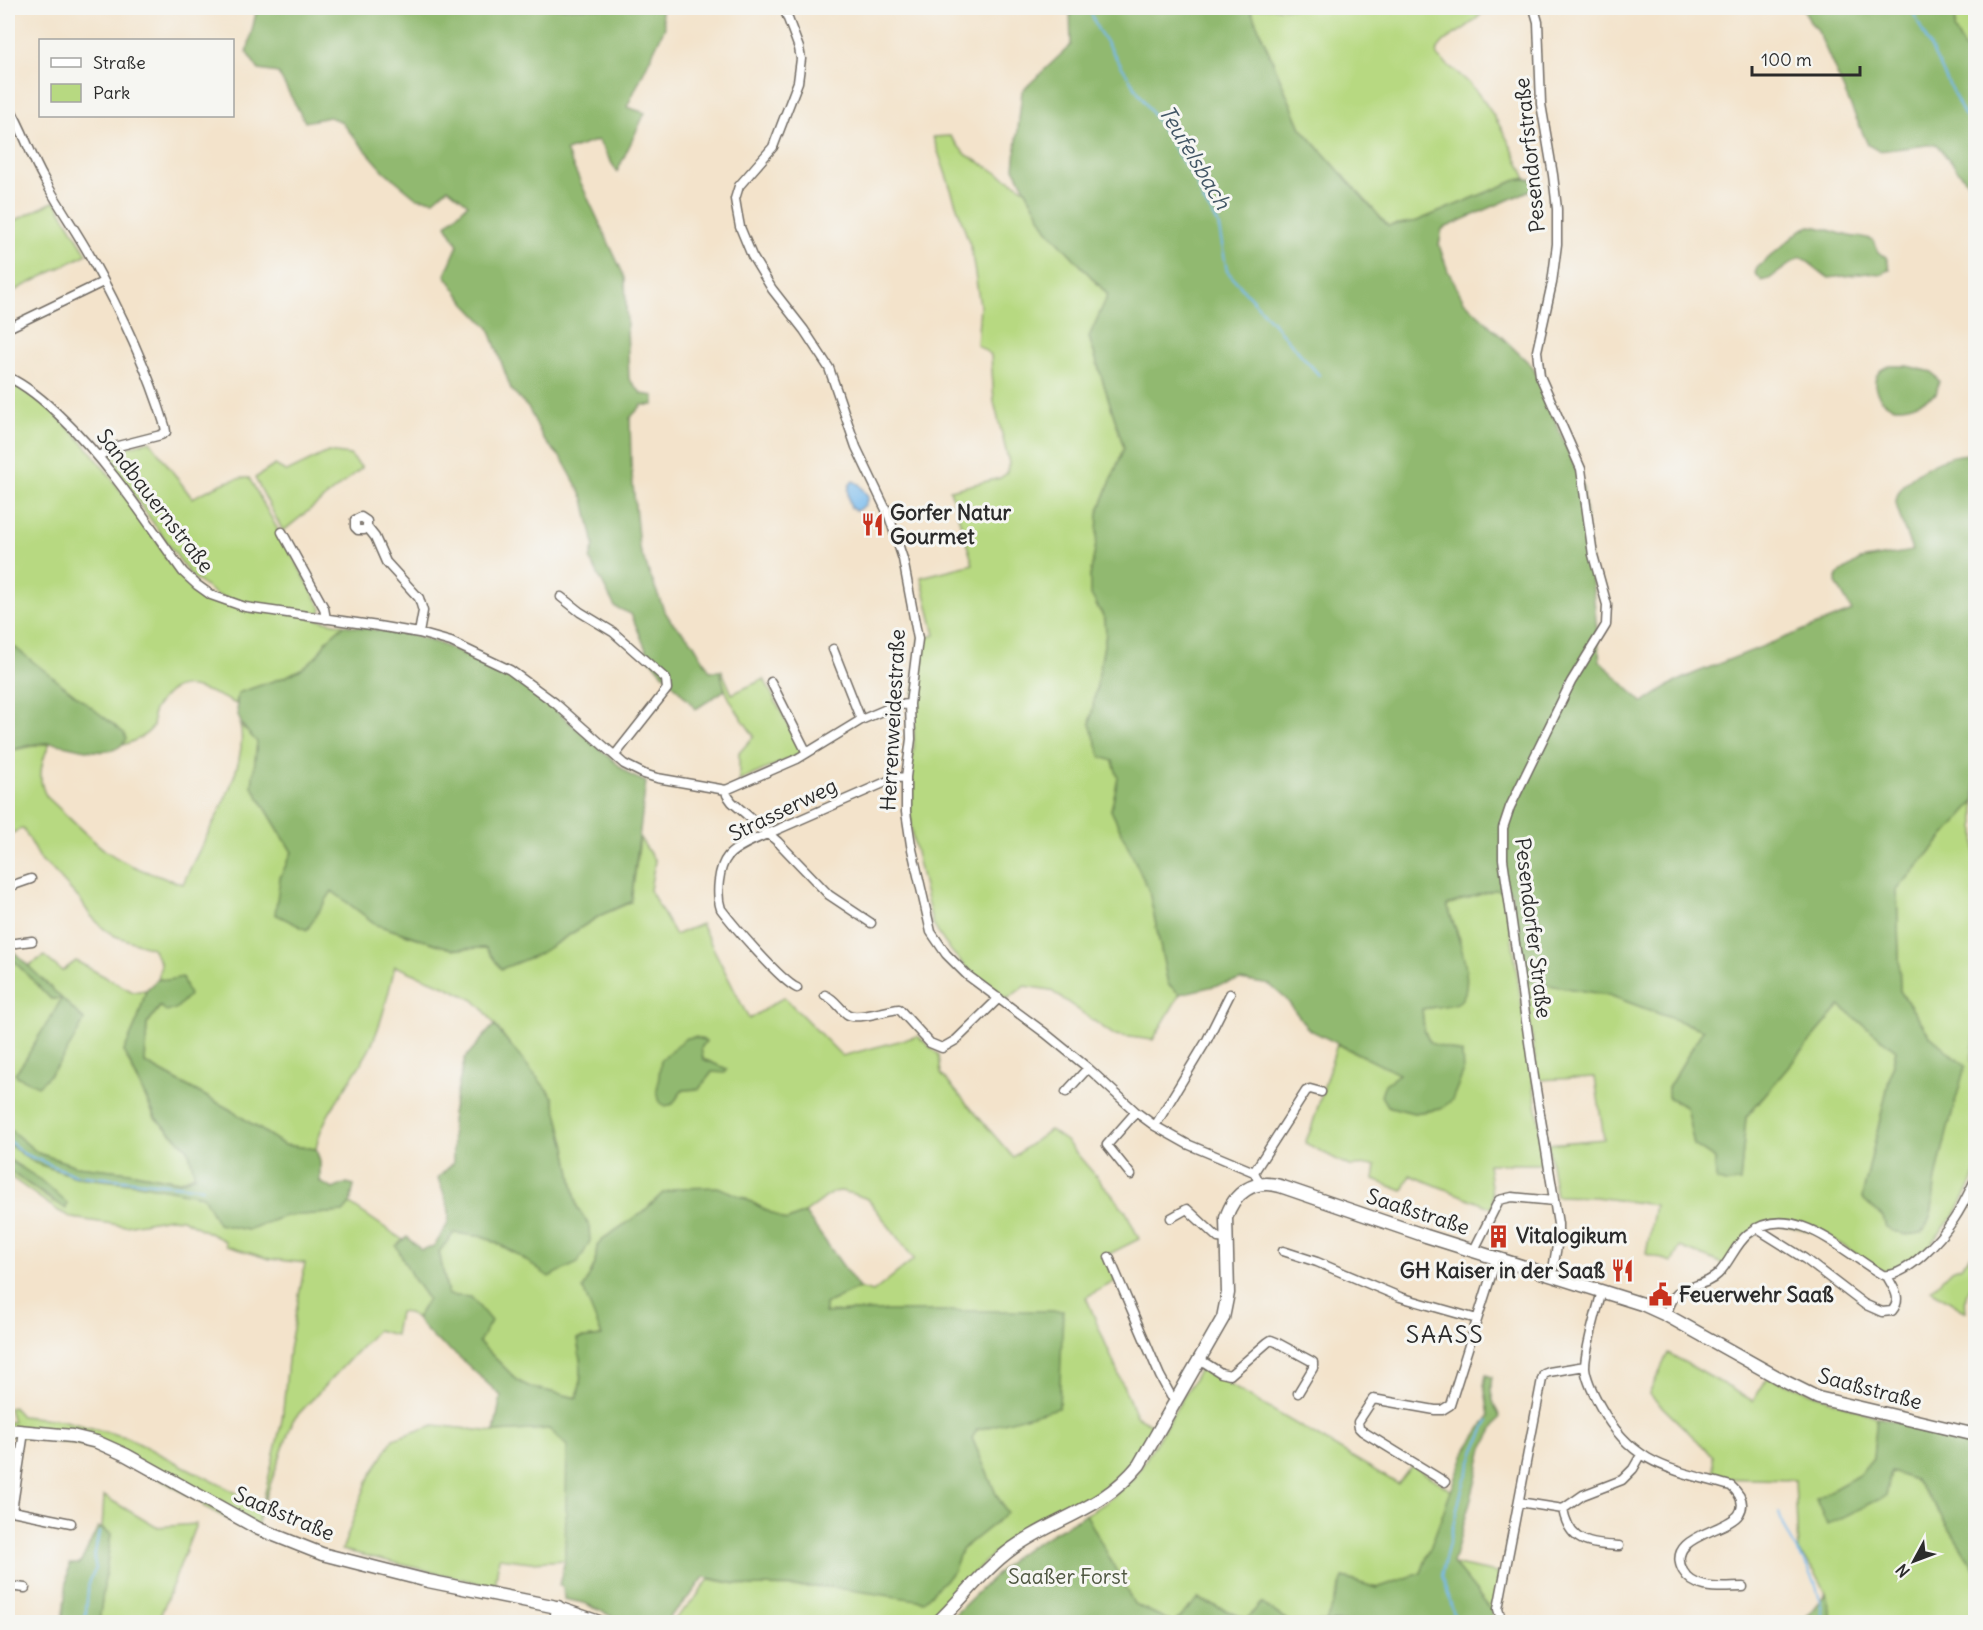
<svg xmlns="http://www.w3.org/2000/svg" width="1983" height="1630" font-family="Delius,sans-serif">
<rect width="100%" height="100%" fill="#f6f6f2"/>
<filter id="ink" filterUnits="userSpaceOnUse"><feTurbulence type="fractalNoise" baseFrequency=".0167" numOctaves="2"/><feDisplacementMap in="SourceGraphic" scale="12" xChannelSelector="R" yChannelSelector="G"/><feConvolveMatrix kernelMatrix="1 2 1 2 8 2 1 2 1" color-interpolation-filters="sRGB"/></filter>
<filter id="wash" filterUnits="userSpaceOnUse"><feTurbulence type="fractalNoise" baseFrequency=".008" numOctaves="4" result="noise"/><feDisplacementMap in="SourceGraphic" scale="24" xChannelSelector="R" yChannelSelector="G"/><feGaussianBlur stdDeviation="1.35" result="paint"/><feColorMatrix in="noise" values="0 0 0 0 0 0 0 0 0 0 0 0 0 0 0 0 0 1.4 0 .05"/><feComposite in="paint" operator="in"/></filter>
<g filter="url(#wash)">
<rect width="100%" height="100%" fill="#f3e3cb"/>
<path fill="#b7d981" stroke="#718256" stroke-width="1.5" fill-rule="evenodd" d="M1250 8H1488C1481 14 1474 22 1466 27 1455 36 1437 40 1437 56 1447 65 1459 73 1469 83 1494 110 1512 146 1526 179H1519L1417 221 1388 226 1301 128Z
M1952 8H1975V69L1954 29 1955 19Z
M950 136 965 154 1025 189 1047 229 1108 295 1089 337 1124 448 1098 513 1097 539 1090 577 1096 605 1105 619 1106 634 1090 724 1113 761 1119 779 1111 810 1149 891 1168 984 1180 994 1153 1040 1114 1035 1050 990 1025 986 1007 999C978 980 948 954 932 922L912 835 908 789 914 746V692L920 639 935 635 921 577 973 564 950 490 1000 478 1007 473 1009 463 994 402 991 355 977 345 980 306 971 248 933 137Z
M55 201 87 254 8 294V224Z
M8 380C75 416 122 493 166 554L165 557 206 596 344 625 327 640 317 656 303 668 285 677 238 693 236 704C222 697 193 683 178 687 170 689 158 703 154 710 151 716 156 722 152 728 144 738 130 743 119 746L124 743 113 724 78 699 8 642Z
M150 441 192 498C209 490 230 477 249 478L322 609 319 614 251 605 217 595 191 576 107 458 109 452Z
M328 452 350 455 362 468 283 531 255 478 275 465 287 472Z
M722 671 732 694 764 679 801 750 800 754 739 781V753L754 736C743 720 719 690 722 671Z
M240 725 258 742 252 786 292 852 280 878 332 891 377 925 452 949 486 948 539 954 601 915 631 902 640 838 655 861 650 890 675 935 701 924 749 1019 784 997 842 1056 918 1036 939 1055 941 1074 1013 1157 1050 1130 1066 1141 1113 1196 1126 1212 1139 1239 1105 1256 1116 1281 1086 1297 1136 1416 1154 1426C1140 1447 1128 1468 1109 1484 1076 1510 1032 1523 998 1550 972 1571 952 1600 927 1622H672L697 1596 709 1579 747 1586 830 1587 953 1572 961 1550 1007 1513 996 1494 972 1438 977 1429 1059 1407 888 1312 851 1311 824 1313 825 1304 859 1288 873 1292 914 1259 868 1199 853 1194 841 1191 833 1192 805 1213 786 1221 744 1198 663 1193 642 1213 604 1238 597 1246 595 1264 584 1289 602 1336 577 1339C581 1360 583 1377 577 1398L530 1387 518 1381 479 1342 448 1295 439 1251 454 1233 485 1237 515 1253 589 1225 577 1207 566 1147 553 1097 523 1062 483 1009 474 1000 447 987 395 966C388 994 382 1024 369 1050 353 1080 321 1115 316 1149L284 1145 229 1109 145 1063 147 1024 182 978 168 980 158 979 161 964 152 948 115 936 104 929 90 915 81 901 50 867 42 862 23 828 8 835V751L50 743C41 761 36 780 47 797 67 815 85 835 106 851 129 867 157 876 183 884 200 842 251 770 240 725ZM695 1037 706 1041 701 1048 703 1059 726 1069 712 1072 699 1089 682 1090Z
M1975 801 1976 1029 1971 1061 1976 1062V1173L1971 1185 1956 1213 1930 1245 1906 1267 1885 1273 1825 1234 1767 1222 1723 1264 1680 1247 1672 1262 1646 1254 1655 1205 1595 1197 1556 1196 1548 1144 1604 1139 1595 1077 1538 1080 1524 981 1609 995 1703 1030 1668 1088 1675 1102 1686 1107 1694 1145 1715 1159 1716 1180 1740 1181 1746 1117 1840 1006 1896 1050 1862 1198 1883 1217 1886 1227 1905 1235 1921 1233C1934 1218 1932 1203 1935 1185 1942 1145 1955 1105 1964 1066L1930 1036 1900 991 1897 890Z
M1494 890 1505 891 1545 1164H1488L1493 1202 1492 1208 1410 1175 1403 1191 1374 1180 1376 1165 1349 1166 1305 1143 1311 1129 1337 1044 1400 1074 1387 1106 1414 1113 1441 1109 1430 1043 1424 1030 1422 1009 1456 1004 1460 939 1446 904Z
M8 955 51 999 61 998 28 966 44 956 62 971 76 961 133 992 146 990 138 1019 124 1052 155 1118 188 1149 195 1175 180 1181 129 1172 76 1166 38 1153 8 1128ZM62 999 84 1020 15 1073 27 1060 39 1036 51 1020Z
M8 1144 35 1163 203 1196 247 1230 285 1216 343 1212 350 1204 403 1240 397 1246 412 1276 428 1299 416 1319 409 1313 399 1312 395 1335 377 1330 293 1420 258 1519V1535L203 1506 204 1504 115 1454 112 1457C80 1439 43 1441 8 1435V1422H13L9 1408 13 1407 21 1416 61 1420 126 1437 262 1506 282 1420 289 1350 305 1263 270 1259 226 1246 225 1241 182 1219 169 1218 126 1226 72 1218 57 1210 8 1175V1170L53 1202 56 1192 8 1159Z
M1975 1252C1975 1260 1977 1271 1974 1278 1967 1293 1964 1293 1966 1312L1931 1290 1951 1270 1960 1267Z
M1668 1353 1753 1401 1768 1377 1877 1417 1873 1458 1859 1475 1816 1499 1827 1524 1886 1496 1891 1472 1915 1480 1935 1506 1975 1569V1622H1833L1826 1593 1815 1572 1798 1552 1795 1480 1714 1478 1713 1456 1649 1394Z
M1202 1366 1222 1377 1228 1384 1398 1484 1412 1465 1452 1491 1421 1573 1377 1588 1344 1578 1326 1622H1290L1261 1603 1247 1619 1199 1599 1175 1622H1172L1134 1604 1086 1514 1104 1504 1135 1477Z
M434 1425 494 1432 549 1429 568 1446 565 1560 531 1562 499 1558 495 1587 342 1550 367 1482 393 1439Z
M104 1496 156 1527 196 1524 158 1622H99L111 1534 102 1529Z
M1453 1564 1501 1574 1492 1611Z"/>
<path fill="#91b96f" stroke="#5e724d" stroke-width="1.5" d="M257 8H660L665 27 627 107 645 113 617 172 598 140 566 151 625 278 629 379 642 394 654 396V405H642L630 418 631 464 639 547 664 610 671 621 692 641 710 671H722L721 675 725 690 696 709 650 659 631 614 615 607 590 559 594 545 584 499 562 459 544 440 529 409 511 389 489 328 465 303 445 275 458 245 446 225 468 204 448 188 434 200 417 198 384 171 340 121 329 117 305 122 278 73 259 70 247 53Z
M1070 8H1250L1301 128 1388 226 1417 221 1519 179H1531L1535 188 1442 229 1439 245 1448 271 1464 301 1533 367 1583 487 1600 661 1643 703 1668 686 1693 674 1852 611 1836 583 1837 575 1860 560 1912 551C1909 540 1896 510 1896 501 1898 476 1953 449 1975 455V801L1897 890 1900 991 1930 1036 1965 1066C1955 1105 1942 1145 1935 1185 1932 1203 1934 1218 1921 1233 1908 1236 1898 1235 1886 1227L1883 1217 1862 1198 1896 1050 1840 1006 1746 1117 1740 1182 1725 1183 1716 1180 1715 1159 1694 1145 1686 1107 1668 1097V1088L1703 1030 1609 995 1524 981 1511 891 1494 890 1447 905C1454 925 1479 986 1459 1002 1453 1006 1431 1007 1422 1009L1424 1030 1430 1043 1462 1053 1463 1073 1452 1100 1441 1109 1414 1113 1387 1106 1381 1096 1385 1084 1399 1074 1308 1029 1286 999 1270 985 1240 980 1180 994 1168 984 1149 891 1111 810 1118 778 1113 761 1101 757 1090 724 1106 634 1105 619 1090 593V577L1097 539 1098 513 1124 448 1089 337 1108 295 1047 229 1014 168 1022 91 1071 45Z
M1803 8H1952L1955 19 1954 29 1975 69V191L1936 144 1879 151 1868 145 1817 29 1810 22Z
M1810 226C1823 227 1836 233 1849 236 1857 238 1864 236 1873 240L1878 252 1886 257 1890 269 1882 274 1868 273 1829 278C1820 273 1808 260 1800 257L1769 279 1762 281 1755 273 1757 268 1801 230Z
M1890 366H1907L1932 372 1939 381 1936 394C1925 400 1914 406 1901 407 1876 409 1863 372 1890 366Z
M344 625 412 635 438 643 508 673 534 691 630 775 646 782 631 902 601 915 539 954 501 969 486 948 452 949 377 925 332 891 307 930 275 914 280 878 292 852 252 786 257 742C241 726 234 717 238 693L285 677 303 668 317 656 327 640Z
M8 642 124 733 126 739C113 764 70 744 50 743 36 742 21 748 8 751Z
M8 950H12L84 1020C73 1043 58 1070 38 1086L18 1077 15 1073C28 1059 29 1051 39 1036 47 1023 54 1014 61 999H51L8 955Z
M182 977 189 995 176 1009 166 1011 160 1006 147 1024 145 1063 229 1109 284 1145 316 1149 320 1162V1182L333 1189 347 1183 354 1185 350 1204 343 1212 285 1216 247 1230 218 1224 203 1196 137 1184 76 1177 35 1163 8 1144V1128L38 1153 76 1166 129 1172 180 1182 195 1176 188 1149 156 1118 124 1051 138 1019 146 990 158 979 168 980Z
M494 1025 553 1097 566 1147 577 1207 589 1225 590 1241 578 1263 549 1277 515 1253 485 1237 454 1233 439 1252 448 1295 471 1297 491 1321 479 1342 518 1381 530 1387 577 1398C583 1377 581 1360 577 1339L602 1336 583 1289 595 1264 597 1246 604 1238 642 1213 663 1193 679 1188 718 1187 744 1198 786 1221 805 1213 859 1288 825 1304V1313L851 1311H1063L1059 1408 977 1430 972 1438 996 1494 1007 1513 961 1550 953 1572 924 1601 830 1587 747 1586 704 1577 693 1592 665 1622H624L584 1603 564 1599 563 1588 559 1585 565 1560 567 1446 549 1429 494 1432 501 1396 458 1356 433 1338 416 1319 428 1299 412 1276 396 1246 407 1237 421 1250 434 1246C457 1214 450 1213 438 1178L453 1163 452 1113 465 1058Z
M695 1037 706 1041 701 1048 703 1059 727 1069 725 1073 712 1072 699 1089 682 1090 673 1104 666 1106 660 1103 657 1091 661 1060 686 1038Z
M8 1159 38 1178 67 1203 66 1209 8 1170Z
M1486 1375 1492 1377C1489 1393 1493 1403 1500 1417L1483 1448 1473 1491 1453 1563 1492 1611 1493 1622H1326L1343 1578 1377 1588 1421 1573 1466 1450 1489 1416 1484 1385Z
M1877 1417 1975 1439V1569L1935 1506 1915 1480 1891 1472 1886 1496 1827 1525 1816 1499 1859 1475 1873 1458Z
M1086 1514 1134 1604 1172 1622H947L1017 1554Z
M98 1527 111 1534 99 1622H8V1620L62 1622 69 1564H80Z
M1826 1593 1833 1622H1802Z
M1198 1599 1247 1619 1261 1603 1290 1622H1175Z"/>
<path fill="#77baed" stroke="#51728c" stroke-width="1.5" d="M853 481 859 484 868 497 865 505 856 511 851 508C848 499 845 487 853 481Z"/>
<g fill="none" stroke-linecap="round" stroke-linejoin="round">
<path stroke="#77baed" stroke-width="2" d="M1089 8 1097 28 1196 182 1204 202 1218 223 1227 271 1319 375
M1911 8 1964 115 1976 129
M8 1140 24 1154 75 1175 203 1188
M1779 1513C1785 1536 1798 1552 1810 1572 1818 1587 1821 1605 1824 1622
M85 1622 89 1580 96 1569 94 1558 99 1532
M1456 1622 1449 1597 1441 1576 1462 1489 1475 1450 1488 1421"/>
</g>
</g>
<g filter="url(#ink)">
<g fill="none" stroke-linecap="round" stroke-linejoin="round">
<defs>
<path id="street" d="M784 8 799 48 801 59 798 82 773 147 739 186 735 199 737 211 740 227 752 256 772 289 804 330 829 368 856 447 889 516 903 559 918 639 910 704 911 739 906 777V812L911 845 931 932 946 954 967 975 1045 1033 1088 1068 1136 1112 1155 1126 1187 1144 1254 1172 1260 1184
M1534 8 1538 22 1541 104 1553 175 1557 209V244L1552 283 1537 351 1540 376 1581 469 1593 555 1607 605 1606 625 1571 682 1510 807 1503 828V859L1534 1077 1558 1224V1240L1552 1275
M8 105C23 129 30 155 44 179 58 205 75 229 89 254 119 308 147 367 165 426L166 432 161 435 114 447 99 456
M8 328 103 282
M8 377C29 387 46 402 63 419 110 464 145 519 183 572L197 585 211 595 245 607 378 626 419 633 451 642 510 670 555 703 624 764 644 774 657 778 726 790 797 759 861 720 896 705 910 704
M367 527 364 530H358L355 527V520L361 517 367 521V527L375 537 386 562 419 598 423 611 419 633
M282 532 324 608 326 619
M561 597 580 612 613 632 666 679 667 689 615 755
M833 649 861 720
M771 682 807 753
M726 790 727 795 732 802 778 842 829 895 871 923
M8 887 31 879
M8 944 32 941
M797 988C781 981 733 925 721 909 716 894 718 868 728 856 739 844 766 835 781 828 819 811 857 795 895 778L906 777
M825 995C835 999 839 1008 847 1014 856 1021 886 1010 899 1009L930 1043 942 1048 956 1040 999 998
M1066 1092 1088 1068
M1155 1126 1207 1040 1230 994
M1254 1172 1306 1091 1310 1089 1321 1092
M1131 1175 1107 1145 1136 1112
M1171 1218 1187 1209 1218 1238 1226 1239
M1756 1228 1805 1259 1864 1304 1882 1312 1892 1311C1903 1298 1893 1288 1887 1276
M1474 1250 1499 1200 1512 1197 1554 1201
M1283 1251 1317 1262 1400 1297 1477 1319
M1109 1257 1160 1376 1171 1396 1177 1399
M1602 1291C1597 1310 1585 1349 1585 1367 1586 1380 1594 1395 1600 1406 1632 1465 1670 1469 1731 1486 1739 1493 1746 1503 1739 1514 1727 1532 1664 1536 1683 1571 1695 1592 1723 1587 1743 1587
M1666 1315C1669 1308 1671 1299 1677 1294 1689 1285 1706 1286 1718 1274 1730 1262 1735 1245 1748 1234 1793 1198 1846 1255 1883 1275 1907 1278 1942 1237 1954 1219 1963 1206 1969 1192 1976 1178
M1199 1359 1221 1373 1230 1375 1268 1342 1271 1340 1276 1342 1313 1362V1368L1298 1393
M24 1432 12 1511 71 1523
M1445 1482 1362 1431 1359 1428 1358 1422 1373 1399 1435 1410H1442L1450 1405 1497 1257
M1519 1502 1563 1509
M1619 1546C1589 1544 1569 1543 1563 1509L1583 1495 1622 1480 1633 1469 1641 1455
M8 1586 25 1588
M1502 1622 1498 1609 1542 1379 1544 1374 1549 1372 1585 1366"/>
<path id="secondary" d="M8 1430 72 1436 97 1442 126 1455 259 1529 322 1554 428 1581 552 1606 599 1622
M556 1622 558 1607
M938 1622C963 1598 984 1569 1013 1548 1058 1516 1101 1511 1139 1465L1223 1318 1228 1293 1226 1218C1234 1192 1254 1179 1280 1186L1426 1236 1642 1304 1666 1315 1784 1381 1818 1398 1976 1435"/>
</defs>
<use href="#street" stroke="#716b63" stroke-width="11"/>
<use href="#secondary" stroke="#716b63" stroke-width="15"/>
<use href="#street" stroke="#fff" stroke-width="8"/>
<use href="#secondary" stroke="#fff" stroke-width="12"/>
</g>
</g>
<defs>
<symbol id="restaurant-bare" viewBox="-9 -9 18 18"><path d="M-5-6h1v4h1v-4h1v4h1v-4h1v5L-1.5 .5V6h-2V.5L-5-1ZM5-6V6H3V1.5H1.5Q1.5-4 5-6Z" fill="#c8321e" stroke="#f6f6f2" stroke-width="2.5" paint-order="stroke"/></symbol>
<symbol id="building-bare" viewBox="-9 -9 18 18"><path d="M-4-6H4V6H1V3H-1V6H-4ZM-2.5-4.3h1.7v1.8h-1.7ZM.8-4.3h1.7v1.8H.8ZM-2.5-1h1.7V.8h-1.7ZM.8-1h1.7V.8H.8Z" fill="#c8321e" stroke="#f6f6f2" stroke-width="2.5" paint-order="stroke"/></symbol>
<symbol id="civic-bare" viewBox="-9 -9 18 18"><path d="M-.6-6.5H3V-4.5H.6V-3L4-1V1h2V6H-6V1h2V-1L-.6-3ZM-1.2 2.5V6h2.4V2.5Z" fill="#c8321e" stroke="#f6f6f2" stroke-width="2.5" paint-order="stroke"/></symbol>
</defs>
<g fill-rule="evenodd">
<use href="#restaurant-bare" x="856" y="508" width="33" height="33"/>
<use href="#building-bare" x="1482" y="1220" width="33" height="33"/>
<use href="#restaurant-bare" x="1606" y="1254" width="33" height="33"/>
<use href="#civic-bare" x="1644" y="1278" width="33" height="33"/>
</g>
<g text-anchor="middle" stroke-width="6" stroke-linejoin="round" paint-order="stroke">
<g font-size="21" fill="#2b2b2b" stroke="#f6f6f2">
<text transform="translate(1530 155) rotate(-96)" y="7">Pesendorfstraße</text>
<text transform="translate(155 501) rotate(52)" y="7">Sandbauernstraße</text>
<text transform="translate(893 720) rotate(-87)" y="7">Herrenweidestraße</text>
<text transform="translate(783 810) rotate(-26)" y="7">Strasserweg</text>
<text transform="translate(1533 928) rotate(83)" y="7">Pesendorfer Straße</text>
<text transform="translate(1418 1212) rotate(18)" y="7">Saaßstraße</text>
<text transform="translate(1870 1389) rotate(15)" y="7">Saaßstraße</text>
<text transform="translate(284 1514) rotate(23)" y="7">Saaßstraße</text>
</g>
<g font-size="21" font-weight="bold" fill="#2b2b2b" stroke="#f6f6f2" text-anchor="start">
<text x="890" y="520">Gorfer Natur<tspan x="890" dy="24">Gourmet</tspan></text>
<text x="1516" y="1243">Vitalogikum</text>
<text x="1605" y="1278" text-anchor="end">GH Kaiser in der Saaß</text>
<text x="1679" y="1302">Feuerwehr Saaß</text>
</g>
<g font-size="21" fill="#4e5640" stroke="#f6f6f2">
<text x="1068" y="1584">Saaßer Forst</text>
</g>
<g font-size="22" font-style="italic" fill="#425665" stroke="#f6f6f2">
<text transform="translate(1195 157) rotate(59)" y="8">Teufelsbach</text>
</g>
<g font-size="24" letter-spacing="1.5" fill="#2b2b2b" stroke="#f6f6f2">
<text x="1445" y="1343">SAASS</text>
</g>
</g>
<rect width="1983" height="1630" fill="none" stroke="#f6f6f2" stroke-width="30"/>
<rect x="39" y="39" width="195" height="78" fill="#f6f6f2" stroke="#a5a5a2" stroke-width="1.5"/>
<rect x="51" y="58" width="30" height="9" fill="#ffffff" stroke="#a5a5a2" stroke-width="1.5"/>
<text x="93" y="69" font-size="18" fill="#2b2b2b">Straße</text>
<rect x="51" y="84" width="30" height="18" fill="#b7d981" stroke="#a5a5a2" stroke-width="1.5"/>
<text x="93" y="99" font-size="18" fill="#2b2b2b">Park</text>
<g transform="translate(1914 1561) rotate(229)" stroke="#f6f6f2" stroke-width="4.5" paint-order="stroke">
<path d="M0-4.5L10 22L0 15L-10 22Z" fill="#2b2b2b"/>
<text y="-9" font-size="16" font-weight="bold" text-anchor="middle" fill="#2b2b2b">N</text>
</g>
<path d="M1752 66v9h108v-9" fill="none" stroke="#2b2b2b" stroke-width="3"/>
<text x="1761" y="66" font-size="18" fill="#2b2b2b" stroke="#f6f6f2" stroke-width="4.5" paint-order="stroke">100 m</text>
</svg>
